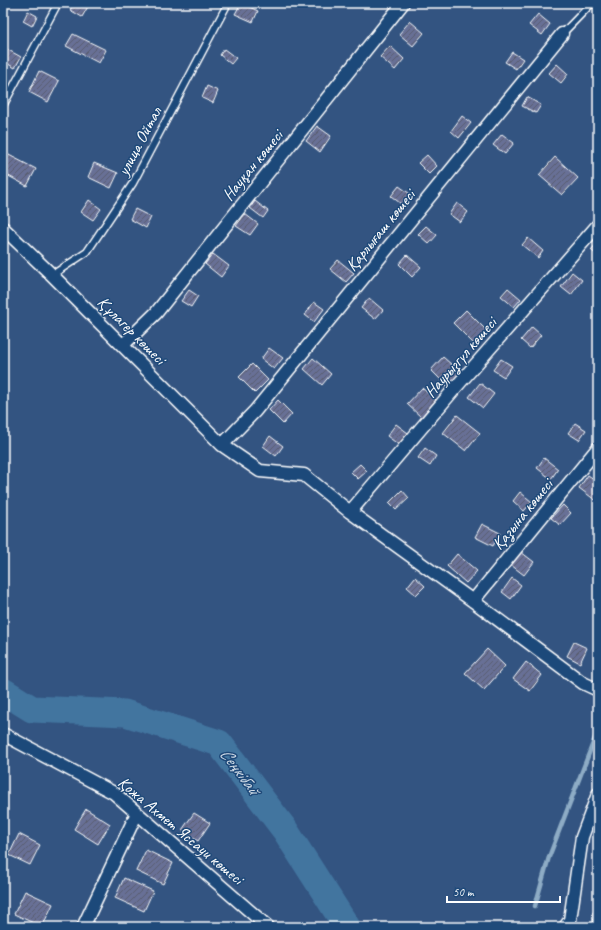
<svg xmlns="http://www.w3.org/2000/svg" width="601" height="930" font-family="Caveat,sans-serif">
<defs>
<pattern id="building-hatch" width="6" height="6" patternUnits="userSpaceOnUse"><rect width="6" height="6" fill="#677096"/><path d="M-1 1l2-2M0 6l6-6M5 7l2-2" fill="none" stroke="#585c6d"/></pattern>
</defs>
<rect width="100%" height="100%" fill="#335481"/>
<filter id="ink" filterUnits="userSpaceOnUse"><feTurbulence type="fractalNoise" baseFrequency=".025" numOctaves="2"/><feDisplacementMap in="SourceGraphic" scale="8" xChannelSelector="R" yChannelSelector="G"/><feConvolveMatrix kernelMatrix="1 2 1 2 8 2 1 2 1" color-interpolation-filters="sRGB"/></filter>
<g filter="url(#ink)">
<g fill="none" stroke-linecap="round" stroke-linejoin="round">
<path stroke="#8eacc5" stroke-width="4.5" d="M535 906 549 857 598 730"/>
<path stroke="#42759f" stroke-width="27" d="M3 691 32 709 125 713 219 743 285 830 347 927"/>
</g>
<path fill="url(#building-hatch)" stroke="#fff" d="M74 3H90L82 17 70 10Z
M241 3 258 11 253 22 235 14Z
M28 11 37 16 32 26 23 21Z
M538 14 550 24 542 35 529 25Z
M410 21 424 33 413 46 399 34Z
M73 34 106 50 99 63 66 46Z
M390 46 404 59 395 70 380 57Z
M3 47 21 57 15 68 3 61Z
M224 49 236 58 231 64 220 55Z
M512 52 523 59 516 69 505 62Z
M557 64 568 74 561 83 549 73Z
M39 71 59 81 48 102 29 92Z
M207 86 218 91 213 103 202 98Z
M527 97 541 105 536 113 522 106Z
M462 116 471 123 459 138 451 131Z
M317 126 331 136 320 152 306 141Z
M502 134 514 143 505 154 493 145Z
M3 152 36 169 27 186 3 173Z
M427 155 437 166 429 174 418 163Z
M555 157 578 178 562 195 539 175Z
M94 163 118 173 111 188 88 177Z
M399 186 413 196 405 207 391 196Z
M89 200 101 209 93 220 81 212Z
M255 201 268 211 263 218 250 208Z
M457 203 468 212 460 222 449 214Z
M135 209 151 217 146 228 130 219Z
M245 214 258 224 250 235 236 226Z
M426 226 437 235 429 244 418 234Z
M528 238 543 251 538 258 522 245Z
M598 242V256L591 250Z
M213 254 229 266 221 277 205 264Z
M407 255 421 267 412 277 399 264Z
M338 260 354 273 346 282 330 269Z
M572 272 582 280 571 295 561 287Z
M508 288 521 299 514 307 501 296Z
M189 290 198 296 191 307 181 301Z
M369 298 383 310 375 319 361 308Z
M314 302 324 309 314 322 305 315Z
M466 310 487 331 474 344 453 323Z
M532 327 541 335 530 348 521 340Z
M269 348 283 358 274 369 261 359Z
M443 357 462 374 449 388 431 370Z
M313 358 331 374 322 385 304 369Z
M501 359 512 366 504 377 493 370Z
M252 364 268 380 255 393 239 377Z
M480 383 494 394 483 408 469 397Z
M422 388 436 400 421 417 407 404Z
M278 400 292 414 283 424 269 410Z
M457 415 480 433 466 451 443 433Z
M575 423 586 430 579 440 568 433Z
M396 424 408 433 399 445 387 436Z
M270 436 283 446 276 456 263 446Z
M425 448 436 456 430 466 418 458Z
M544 458 558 469 551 479 537 468Z
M360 464 367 471 358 479 351 472Z
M588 475 598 482V497L595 500 579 488Z
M402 490 409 498 396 510 389 503Z
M520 492 532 502 524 511 513 501Z
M563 505 571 513 560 525 551 518Z
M482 524 500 533 493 546 475 537Z
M521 552 534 562 524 575 511 565Z
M457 554 477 571 466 583 447 566Z
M415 577 425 586 416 595 407 587Z
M512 578 521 585 511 599 502 592Z
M574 642 587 648 580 663 567 656Z
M487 649 505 666 484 690 465 673Z
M526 662 542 675 530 691 513 679Z
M86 809 110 824 98 844 74 829Z
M194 813 210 823 198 841 182 830Z
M19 834 40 845 30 865 9 855Z
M146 850 173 863 163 884 136 871Z
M124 878 153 891 144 911 115 898Z
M25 891 53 904 42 927 14 914Z
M593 912H598V927H594Z"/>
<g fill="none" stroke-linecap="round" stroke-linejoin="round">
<defs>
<path id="service" d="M562 34 592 3
M3 106 58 3
M52 275 87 252 133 183 228 3"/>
<path id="minor" d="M3 228 52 275 222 445 260 471 304 475 350 512 473 601 583 683 598 690
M123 345 156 313 403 3
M222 445 255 411 562 34
M350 512 456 387 598 225
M473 601 598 448
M3 734 114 793 268 927
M83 927 137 813
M565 927 570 920 582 837 598 794"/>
</defs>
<use href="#service" stroke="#fff" stroke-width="9"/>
<use href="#minor" stroke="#fff" stroke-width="15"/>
<use href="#service" stroke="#1f4a7a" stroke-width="6"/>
<use href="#minor" stroke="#1f4a7a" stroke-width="12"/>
</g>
</g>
<g text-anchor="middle" stroke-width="3" stroke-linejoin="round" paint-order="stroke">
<g font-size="17" fill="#fff" stroke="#1f4a7a">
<text transform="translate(139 141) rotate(-62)" y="6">улица Ойтал</text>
<text transform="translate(252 165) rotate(-51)" y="6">Науқан көшесі</text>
<text transform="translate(380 230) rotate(-51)" y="6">Қарлығаш көшесі</text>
<text transform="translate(132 330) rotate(45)" y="6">Құлагер көшесі</text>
<text transform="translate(460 357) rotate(-49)" y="6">Наурызгүл көшесі</text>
<text transform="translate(522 514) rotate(-51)" y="6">Қазына көшесі</text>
<text transform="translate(181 830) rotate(40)" y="6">Қожа Ахмет Яссауи көшесі</text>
</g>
<g font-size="18" font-style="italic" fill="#d0dce7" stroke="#1f4a7a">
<text transform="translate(240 771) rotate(53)" y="6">Сеңкібай</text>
</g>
</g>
<rect width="601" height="930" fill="none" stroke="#1f4a7a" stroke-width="16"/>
<rect x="8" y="8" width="585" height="914" fill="none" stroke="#fff" stroke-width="1.5" filter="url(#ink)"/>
<path d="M447 896v6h113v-6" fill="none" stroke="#ffffff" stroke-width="2"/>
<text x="453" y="896" font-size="12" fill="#ffffff" stroke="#1f4a7a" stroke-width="3" paint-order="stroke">50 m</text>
</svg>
